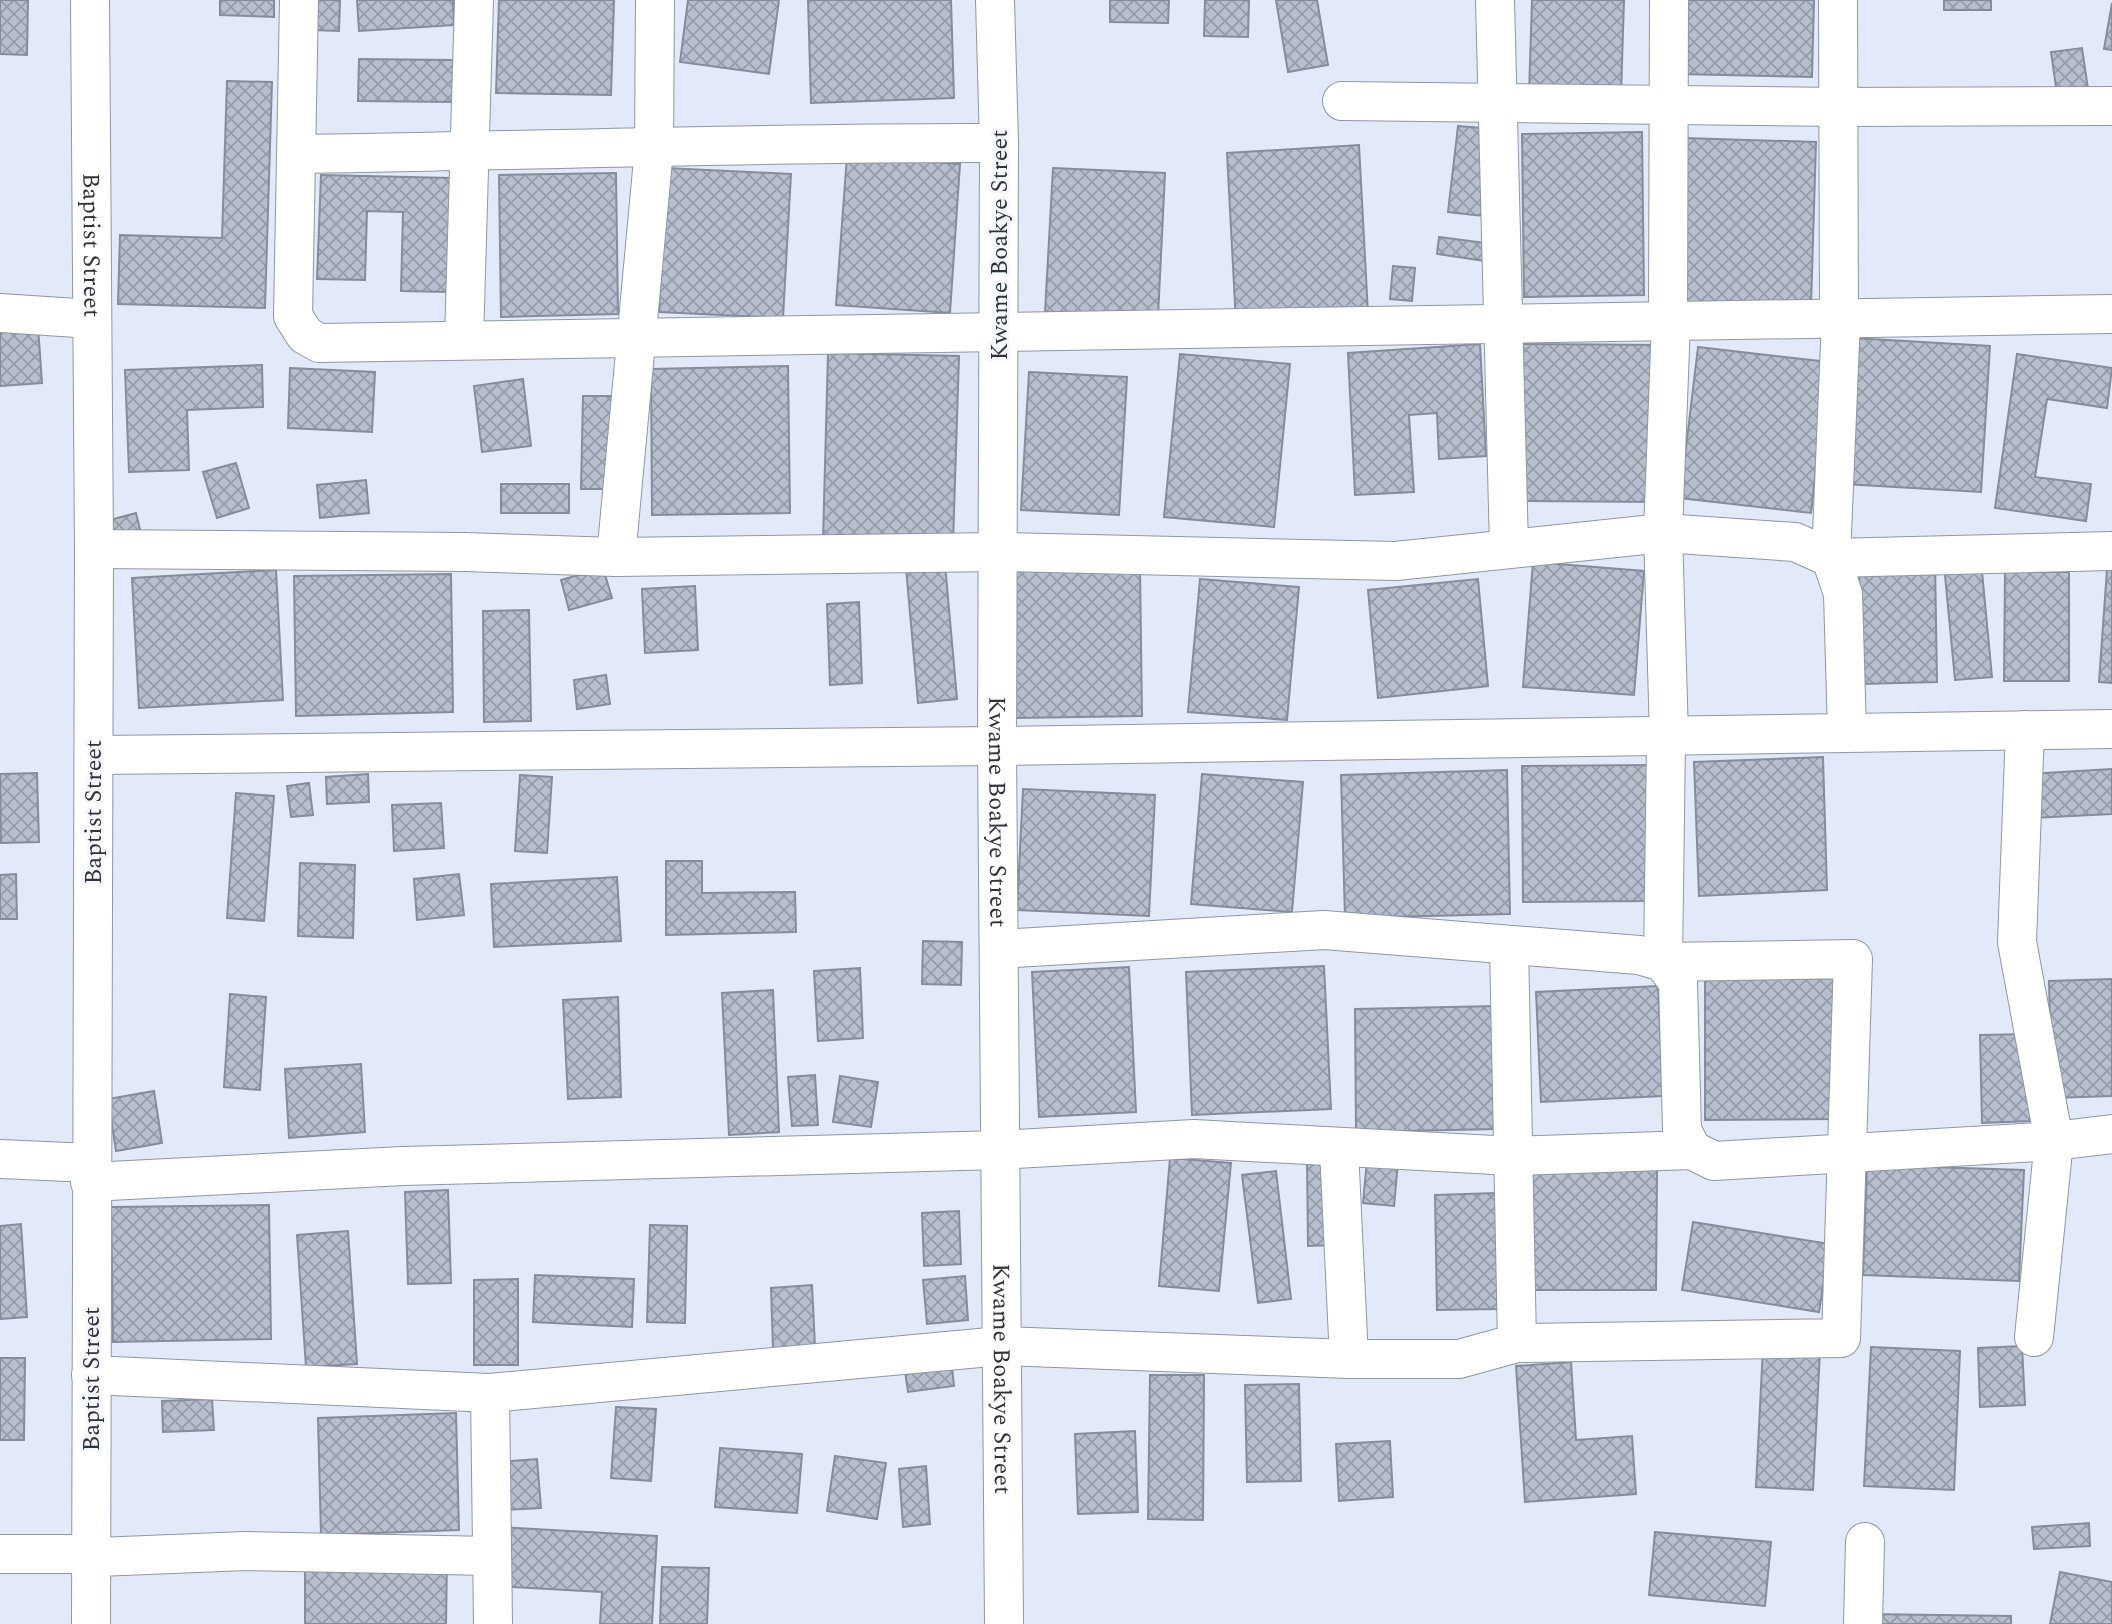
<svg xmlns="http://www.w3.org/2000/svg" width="2112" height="1624" font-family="Spectral,serif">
<defs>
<pattern id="building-cross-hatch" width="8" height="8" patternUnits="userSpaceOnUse" patternTransform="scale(1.75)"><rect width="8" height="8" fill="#b7bfce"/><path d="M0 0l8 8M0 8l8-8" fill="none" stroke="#959ca8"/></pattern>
</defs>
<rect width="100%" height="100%" fill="#e2eaf9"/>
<path fill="url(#building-cross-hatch)" stroke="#858c9a" stroke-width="2" d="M0 0H28L27 55 0 54Z
M220 0H274V17L220 15Z
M314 0H340L339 31 313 30Z
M357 0H453L454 25 359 31Z
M499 0H614L611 95 496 93Z
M688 0H779L769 74 680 62Z
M808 0H951L954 98 811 103Z
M1110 0H1169L1168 23 1110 22Z
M1205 0H1249L1248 37 1204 36Z
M1276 0H1317L1328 65 1288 72Z
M1532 0H1624L1621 96 1529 94Z
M1681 0H1814L1812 77 1679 74Z
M1944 0H1991V10H1944Z
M2112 3V50L2104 49Z
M2082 48 2088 89 2057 94 2051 52Z
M359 59 453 60V102L358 101Z
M227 81 272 82 265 308 118 304 120 235 222 238Z
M1458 126 1493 129 1483 216 1448 212Z
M1642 132 1644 295 1524 297 1522 134Z
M1684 138 1816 142 1811 306 1678 302Z
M1359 145 1368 314 1236 323 1227 153Z
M847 156 960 164 950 313 836 305Z
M666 168 791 174 783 318 659 312Z
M1053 168 1165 173 1158 317 1045 312Z
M616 173 618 314 501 317 499 175Z
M321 175 451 178 448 292 401 291 403 212 367 211 365 280 317 279Z
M1439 237 1494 244 1492 262 1437 254Z
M1393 266 1415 268 1412 301 1390 299Z
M38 326 42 383 0 386V329Z
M1853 338 1990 346 1981 492 1844 484Z
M1480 344 1486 456 1439 459 1437 413 1409 415 1414 492 1355 495 1348 353Z
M1518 344 1665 345 1663 502 1516 501Z
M1698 347 1828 362 1811 513 1680 498Z
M828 353 959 356 953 544 823 540Z
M1180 354 1290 364 1274 527 1164 517Z
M2017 354 2112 368 2107 408 2047 399 2035 477 2091 484 2086 521 1995 508Z
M262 365 263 407 187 410 189 470 129 472 125 370Z
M788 366 790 513 652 515 651 369Z
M290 368 375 372 372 432 288 428Z
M1029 372 1127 377 1119 515 1021 510Z
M523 379 531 446 482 452 474 386Z
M583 396H614L612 489H581Z
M236 463 249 508 217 518 203 472Z
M366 480 369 513 320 518 317 485Z
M501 484H569V513H501Z
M136 513 142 538 116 545 110 520Z
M2108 555H2112V683L2099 682Z
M1981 561 1992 677 1955 680 1944 565Z
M1533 562 1644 571 1634 695 1523 687Z
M1935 562 1937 682 1861 684 1859 563Z
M945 564 957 699 918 703 906 568Z
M603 568 612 598 569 610 561 580Z
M1140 568 1142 716 1014 718 1013 570Z
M276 570 283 700 139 708 132 578Z
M2005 572H2069V681H2004Z
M451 574 453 712 296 716 294 576Z
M1200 579 1299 587 1287 720 1188 712Z
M1478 579 1488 686 1378 698 1368 590Z
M695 586 698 650 645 653 642 589Z
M859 602 862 683 830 685 827 604Z
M529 610 531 721 484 722 483 611Z
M606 675 610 704 577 709 574 680Z
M1823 757 1827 890 1699 896 1694 762Z
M1650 765V901L1523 902 1522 766Z
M2112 769V814L2031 818 2029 774Z
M1507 770 1510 914 1345 918 1341 775Z
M37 773 39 842 1 843 0 774Z
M368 774 369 802 327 804 326 777Z
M1202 774 1303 782 1292 912 1191 904Z
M520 775 552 777 547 853 515 851Z
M309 783 313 815 291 817 287 786Z
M1023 789 1155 795 1149 916 1017 910Z
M236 793 274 796 264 921 227 918Z
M441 803 444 848 394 851 392 805Z
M666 861H702V893L795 892 796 932 666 935Z
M300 863 355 865 353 938 298 936Z
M16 874 17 919H0V875Z
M459 874 464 915 417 920 414 879Z
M617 877 621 941 494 947 491 884Z
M923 941 962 942 961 985 922 984Z
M1324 966 1331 1109 1192 1115 1186 972Z
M1129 967 1136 1112 1039 1117 1032 972Z
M860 968 863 1038 818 1041 814 971Z
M1837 978V1119L1705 1120V980Z
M2112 979V1096L2052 1098 2049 981Z
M1658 986 1663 1096 1541 1102 1536 992Z
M773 990 779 1132 729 1135 722 993Z
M230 994 266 997 260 1090 224 1087Z
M618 997 621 1097 568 1099 563 1000Z
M1497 1006 1499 1129 1356 1132 1355 1009Z
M2029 1034 2031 1121 1982 1123 1980 1035Z
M361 1064 365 1132 289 1138 285 1069Z
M815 1075 818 1125 792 1126 788 1077Z
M840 1076 878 1082 871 1127 833 1122Z
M154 1091 162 1143 116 1151 108 1099Z
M1170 1158 1231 1163 1219 1291 1159 1286Z
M1307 1158H1331L1333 1245 1308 1246Z
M1367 1160 1398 1163 1394 1206 1363 1203Z
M1867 1165 2024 1170 2019 1281 1863 1275Z
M1529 1170H1657L1656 1290H1528Z
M1276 1171 1291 1299 1258 1303 1242 1175Z
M448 1190 451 1283 408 1284 405 1192Z
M1496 1193 1498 1309 1437 1310 1435 1195Z
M269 1205 271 1339 113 1342 111 1207Z
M959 1211 961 1264 924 1266 922 1213Z
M1693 1222 1830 1244 1819 1312 1682 1290Z
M21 1224 27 1317 0 1319V1226Z
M650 1225 687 1226 685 1323 647 1322Z
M348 1231 357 1364 306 1367 297 1235Z
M535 1275 634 1279 632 1327 533 1322Z
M965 1276 968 1320 927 1324 923 1280Z
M518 1279V1365H474V1280Z
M812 1285 815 1347 773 1349 771 1288Z
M2022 1346 2025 1405 1980 1407 1978 1348Z
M1763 1347 1820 1350 1813 1490 1756 1487Z
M1871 1347 1960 1351 1954 1490 1864 1486Z
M0 1358H25L24 1440H0Z
M951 1358 954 1386 908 1392 904 1364Z
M1571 1362 1576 1440 1632 1436 1636 1494 1525 1502 1516 1366Z
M1150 1375H1204L1203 1520 1148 1519Z
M1299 1384 1301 1481 1247 1482 1245 1385Z
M212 1399 214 1430 163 1432 162 1401Z
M616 1407 656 1409 651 1481 611 1478Z
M456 1413 459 1530 321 1535 318 1418Z
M1135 1431 1138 1512 1078 1514 1075 1434Z
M1390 1441 1393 1497 1339 1501 1336 1444Z
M720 1448 802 1454 797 1513 715 1507Z
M835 1456 886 1463 877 1519 827 1511Z
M537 1459 541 1508 502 1510 499 1462Z
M926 1466 930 1524 903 1527 899 1469Z
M2089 1523 2090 1546 2034 1549 2032 1527Z
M500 1527 657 1536 652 1624H600L602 1592 496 1586Z
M1655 1532 1771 1542 1765 1606 1649 1595Z
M305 1558 447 1559 446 1624H305Z
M662 1567 709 1568 707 1624H660Z
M2060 1572 2112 1582V1624H2050Z
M1867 1614 2011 1616V1624H1867Z"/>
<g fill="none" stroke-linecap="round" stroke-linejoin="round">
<defs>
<g id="minor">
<path id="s1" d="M90 0 94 549 91 1624"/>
<path d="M299 0 293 316 305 335 319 343C917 332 1514 325 2112 314"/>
<path id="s2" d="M995 0 999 143 997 746 1004 1624"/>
<path d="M1495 0 1509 548"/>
<path d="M1838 0 1839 316 1841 319 1831 558 2112 551"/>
<path d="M1342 101 1838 107 2112 106"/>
<path d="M297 154C531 151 765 142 999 143"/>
<path d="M0 313 92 319"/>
<path d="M464 340 474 0"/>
<path d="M94 549 465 552 616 557 1000 552 1396 561 1663 533 1795 542 1831 558 1843 594 1847 732"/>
<path d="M616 557 654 149 655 0"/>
<path d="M2025 730 2017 942 2054 1141 2034 1337"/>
<path d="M94 755 997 746 2112 729"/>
<path d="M1509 945 1517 1343"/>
<path d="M999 949 1324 930 1639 955 1663 962 1678 982 1682 1130 1692 1150 1714 1161 2054 1141 2112 1134"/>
<path d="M1339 1149 1349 1359"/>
<path d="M0 1159 90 1163"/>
<path d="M90 1182 403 1166 1000 1150 1194 1139 1513 1156 1692 1150"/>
<path d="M91 1375 490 1393 1001 1346 1349 1359H1459L1517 1343 1841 1338 1853 959 1663 962 1666 742 1669 735 1663 533 1671 322 1668 319 1669 0"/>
<path d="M490 1393 493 1624"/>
<path d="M0 1554H91L98 1557 246 1551 491 1556"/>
<path d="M1863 1624 1865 1542"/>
</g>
</defs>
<use href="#minor" stroke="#8f96a4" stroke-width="40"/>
<use href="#minor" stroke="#fff" stroke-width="38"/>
</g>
<g text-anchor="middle" stroke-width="6" stroke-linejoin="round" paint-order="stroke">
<g font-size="24" fill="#303339" stroke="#f4f7fe">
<text dy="8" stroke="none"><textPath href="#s1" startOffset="245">Baptist Street</textPath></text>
<text transform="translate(999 245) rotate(-90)" y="8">Kwame Boakye Street</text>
<text transform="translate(93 812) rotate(-90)" y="8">Baptist Street</text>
<text dy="8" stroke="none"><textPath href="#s2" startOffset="812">Kwame Boakye Street</textPath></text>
<text transform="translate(91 1379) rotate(-90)" y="8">Baptist Street</text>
<text dy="8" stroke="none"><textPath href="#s2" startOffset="1379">Kwame Boakye Street</textPath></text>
</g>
</g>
</svg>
